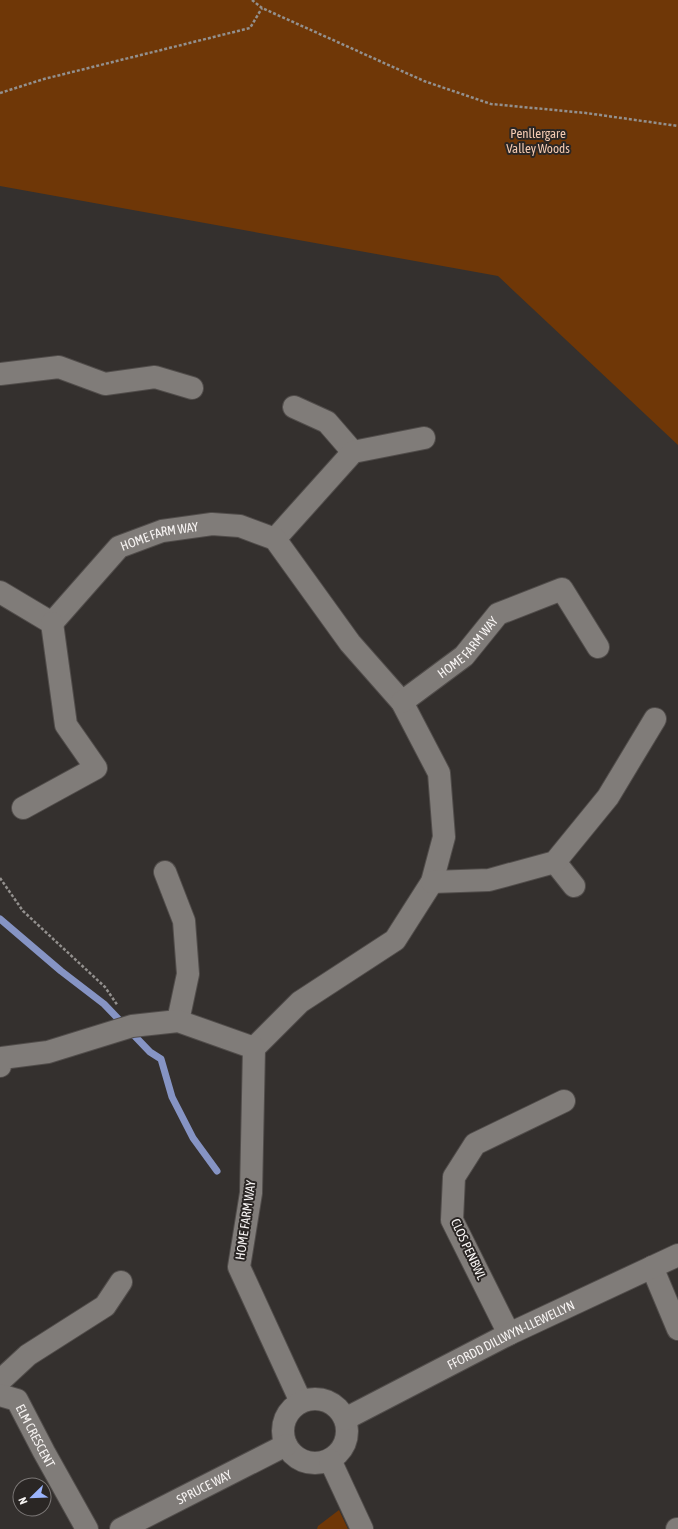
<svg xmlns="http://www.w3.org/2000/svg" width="678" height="1529" font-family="'Asap Condensed',sans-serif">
<rect width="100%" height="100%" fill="#34302e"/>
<path fill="#6f3707" d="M0 0H678V445L498 276 0 186Z
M339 1510 348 1529H317L318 1526Z"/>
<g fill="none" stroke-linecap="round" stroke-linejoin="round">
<path stroke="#8694c4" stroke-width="7" d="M0 919 61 971 104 1004 150 1052 161 1059 172 1097 193 1138 217 1171"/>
<defs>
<g id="minor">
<path d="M0 374 59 367 105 384 155 377 192 388"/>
<path d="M294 407 327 422 353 452"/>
<path d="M275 539 353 452 424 438"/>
<path id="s1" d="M0 592 52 623 119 547 162 531 212 524 240 526 275 539 350 643 402 702 439 773 444 837 432 882 395 940 300 1002 254 1048"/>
<path id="s2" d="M402 702 464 656 498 614 562 589 598 647"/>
<path d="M23 808 96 768 66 725 52 623"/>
<path d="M555 862 574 886"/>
<path d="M165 872 184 921 188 974 178 1021"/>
<path d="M432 882 489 880 555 862 608 797 655 719"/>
<path d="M0 1066 2 1058 48 1052 132 1026 178 1021 254 1048 251 1193 239 1267 301 1402"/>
<path d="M652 1267 678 1329"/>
<path d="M509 1334 452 1220 454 1177 475 1144 564 1101"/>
<path d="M0 1381 28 1355 105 1306 121 1282"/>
<path id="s3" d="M0 1395 17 1400 44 1452 87 1529"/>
<circle cx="315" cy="1431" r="32"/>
<path id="s4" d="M345 1419 509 1334 678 1255"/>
<path d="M330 1460 362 1529"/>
<path id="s5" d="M121 1529 286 1445"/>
<path d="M677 1529H678"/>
</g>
</defs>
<use href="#minor" stroke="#514d4b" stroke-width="24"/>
<path stroke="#93908e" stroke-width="2.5" stroke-dasharray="3 2" stroke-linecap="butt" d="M252 0 262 8 424 81 491 104 586 113 678 126
M0 93 44 79 250 28 262 8
M0 878 23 911 105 987 118 1006"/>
<use href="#minor" stroke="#807c79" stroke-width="22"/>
</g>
<g text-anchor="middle" stroke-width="4" stroke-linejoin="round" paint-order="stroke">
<g font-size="13" fill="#f3cab2" stroke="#2a2624">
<text x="538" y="138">Penllergare<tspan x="538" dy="15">Valley Woods</tspan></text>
</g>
<g font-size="13" fill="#f7f4f3" stroke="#2a2624">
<text dy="5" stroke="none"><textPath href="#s1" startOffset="204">HOME FARM WAY</textPath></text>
<text dy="5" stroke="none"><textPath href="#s2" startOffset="86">HOME FARM WAY</textPath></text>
<text transform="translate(245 1220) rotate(-82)" y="5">HOME FARM WAY</text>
<text transform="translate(469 1249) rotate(65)" y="5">CLOS PENBWL</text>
<text dy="5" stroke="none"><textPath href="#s4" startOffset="186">FFORDD DILLWYN-LLEWELLYN</textPath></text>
<text dy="5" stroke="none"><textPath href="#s3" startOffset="58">ELM CRESCENT</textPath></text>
<text dy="5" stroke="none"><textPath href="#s5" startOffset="93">SPRUCE WAY</textPath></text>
</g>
</g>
<g transform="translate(32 1497) rotate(247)"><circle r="19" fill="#2a2624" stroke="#7c7877"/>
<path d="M0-3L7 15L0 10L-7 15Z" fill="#9bb4fd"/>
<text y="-6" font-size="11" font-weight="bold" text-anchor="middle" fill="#f7f4f3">N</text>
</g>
</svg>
